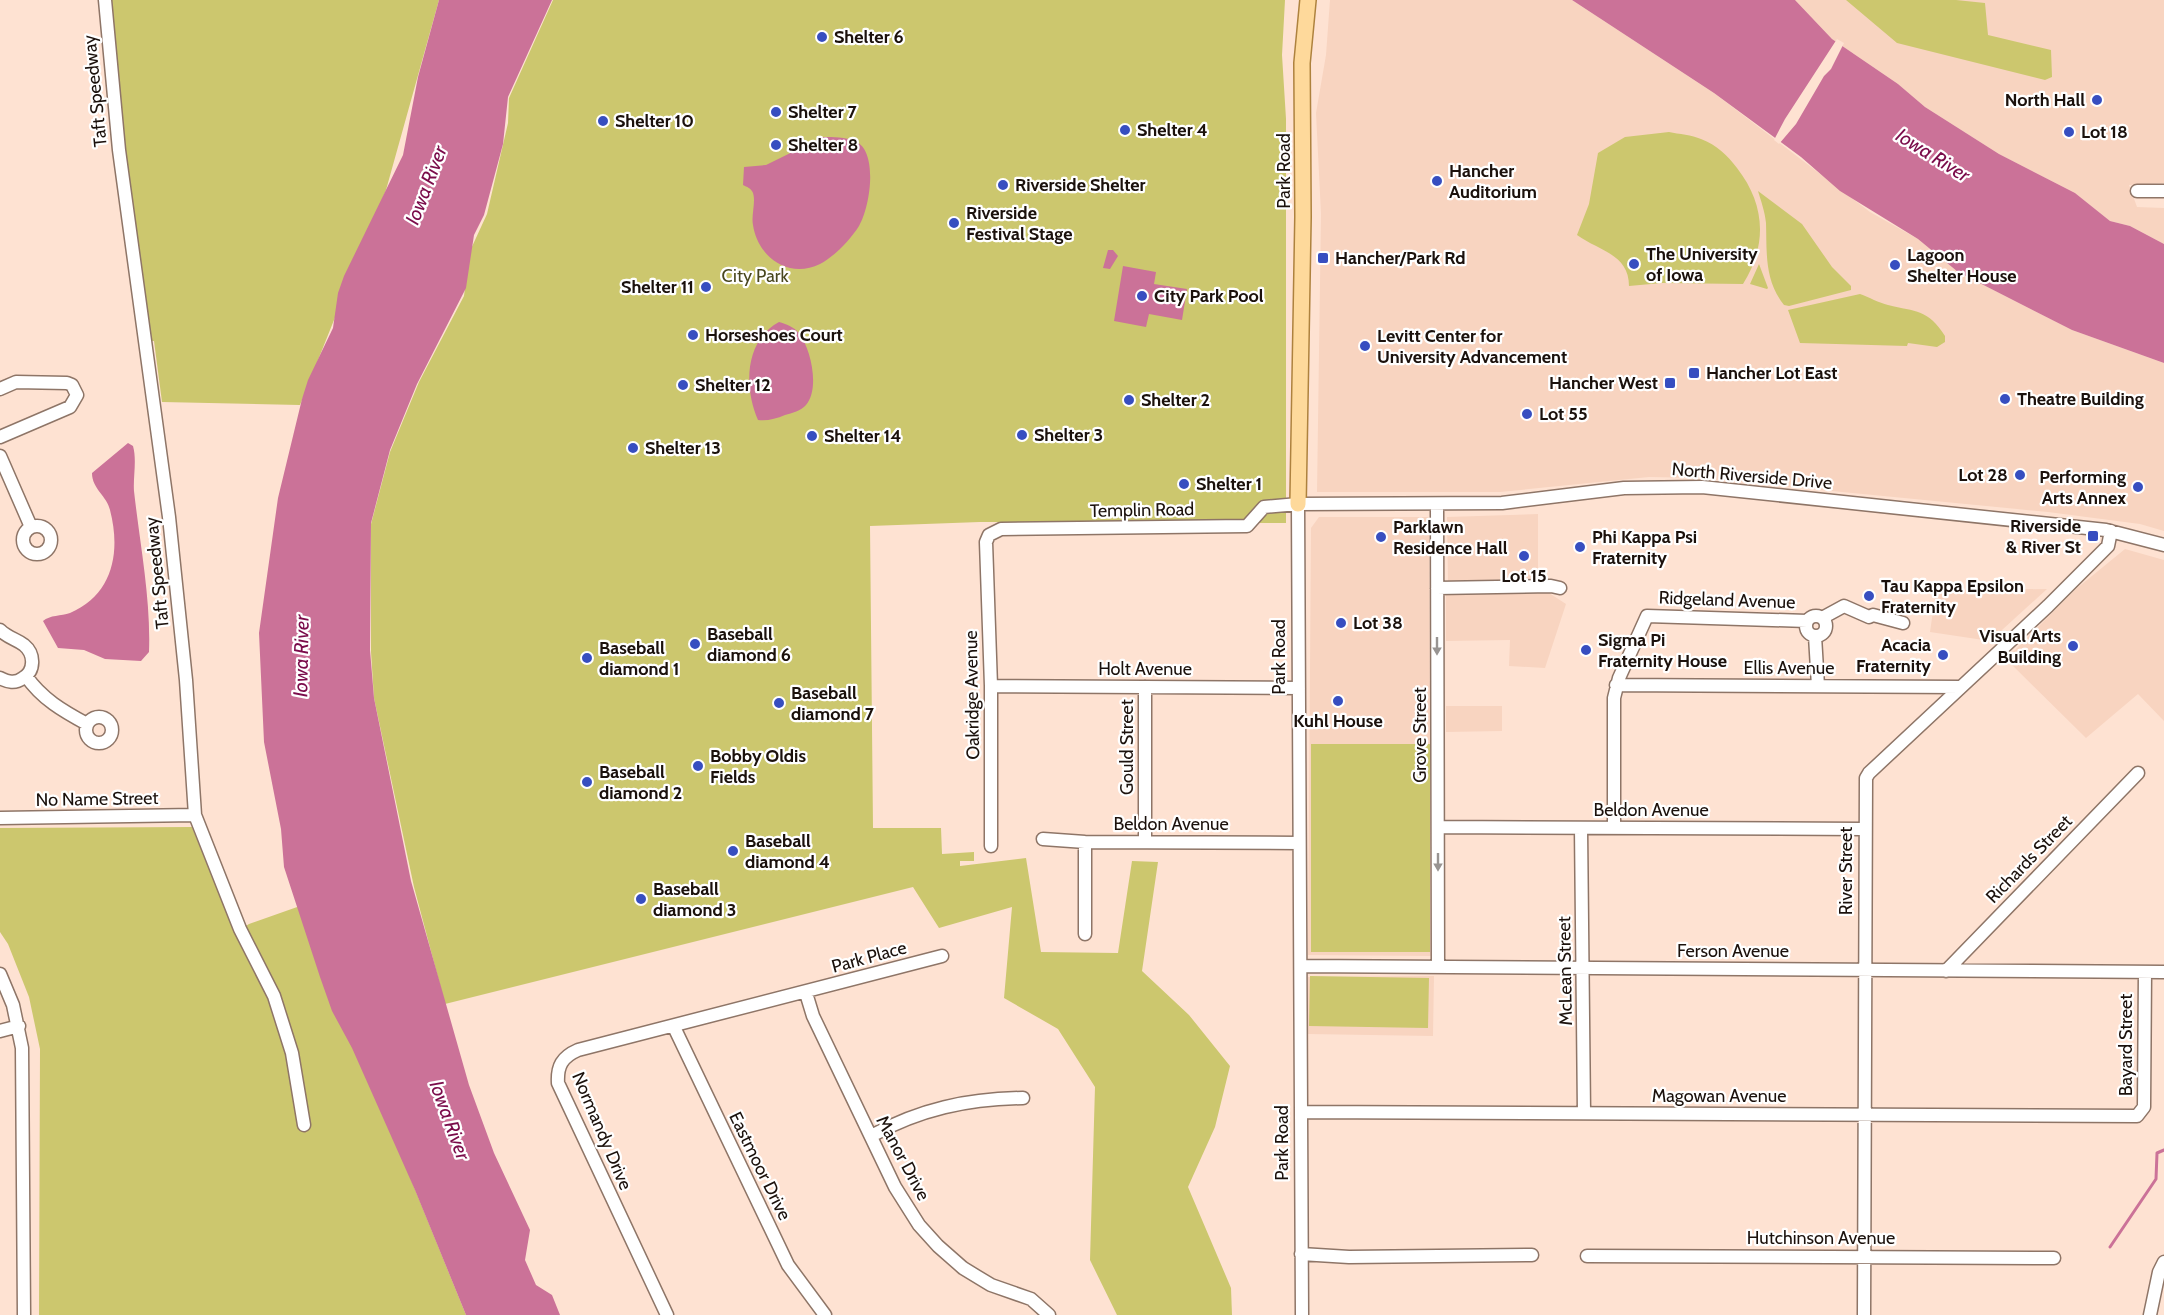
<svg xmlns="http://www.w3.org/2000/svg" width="2164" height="1315" font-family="Cabin,sans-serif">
<rect width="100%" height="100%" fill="#fee2d2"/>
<path fill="#f8d4c0" d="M1330 0H1572L1714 93 1870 212 1918 239 1958 272 2072 330 2164 363V531L2140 524 2048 512 1698 478 1649 477 1500 492H1317L1321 214 1316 113 1326 55Z
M1795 0H2164V183L2129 185 2137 207 2164 208V244L2130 226 2110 221 2075 193 1999 154 1925 107 1898 84 1832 39Z
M1538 514V583L1448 584 1447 517Z
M1319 517H1429L1431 956 1308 955 1311 528Z
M2125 549 2164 560V721L2138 694 2086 738 2006 659 2076 589Z
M2047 589 1990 641 1930 632 1936 590Z
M1546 591 1566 604 1545 668 1509 666 1510 640 1446 641V595Z
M1446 706H1502V731L1446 732Z
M1434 976 1433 1036 1307 1034 1308 977Z"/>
<path fill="#ccc76e" d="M112 0H439L386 190 300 405 162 402 154 341H151C135 228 116 114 112 0Z
M553 0H1285L1282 55 1286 119V523L980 522 870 526 873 828H941L942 854 974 852V861H960V866L1026 858 1041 952 1118 953 1132 861 1158 862 1142 971 1189 1015 1230 1066 1215 1127 1188 1187 1231 1288 1232 1315H1117L1090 1260 1095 1087 1058 1029 1004 998 1012 907 939 928 913 887 445 1004 414 887 374 698 371 652V524L390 452 419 382 464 296 470 251 487 214 508 123 509 98Z
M1846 0H1956L1985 3 1988 35 2051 50 2052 77 2045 80 1897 43Z
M1669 132C1679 134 1692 135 1701 139 1717 145 1727 155 1737 168 1765 204 1768 244 1743 284L1662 283 1629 286C1629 254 1599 251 1577 235L1589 204 1598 153 1625 137Z
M1758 191 1802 224 1832 267 1851 286V290L1789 306 1784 305C1764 280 1767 252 1766 223 1765 212 1761 201 1758 191Z
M1759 264 1768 288 1767 289 1750 284Z
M1860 294C1869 297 1879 303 1888 305 1916 312 1928 309 1945 336V342L1937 347 1908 343 1907 346 1800 343 1788 310Z
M1311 744H1430V952H1311Z
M192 827 235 933 249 924 300 906 466 1315H39L40 1049 29 997 8 944 0 932V828Z
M1310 976 1429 978 1428 1028 1309 1026Z"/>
<path fill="#cb7298" d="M439 0H552L508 97 503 144 484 215 474 235 466 288 417 384 390 450 371 523 370 650 374 698 411 881 469 1085 494 1153 530 1230 525 1260 536 1285 552 1295 560 1315H466L415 1190 352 1048 332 1011 320 977 284 867 281 829 264 742 259 633 278 498 302 399 308 380 333 328 338 293 344 276 403 155 418 77Z
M1572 0H1795L1832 39 1898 84 1925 107 1999 154 2075 193 2110 221 2130 226 2164 244V363L2072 330 1958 272 1918 239 1840 191 1801 157 1714 93Z
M823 137C833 137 845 137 855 141 879 151 870 208 859 226 850 240 835 256 820 264 789 279 758 258 753 225 751 216 756 202 753 193 751 188 747 187 743 185L744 167 766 165Z
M1108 250H1113L1118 256 1110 269 1103 268Z
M1123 266 1156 272 1154 284 1187 289 1182 320 1149 314 1146 327 1114 321Z
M779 322C786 324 794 327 799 333 811 349 820 389 806 405 801 411 792 413 785 415 776 419 767 421 758 420 744 388 744 341 779 322Z
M128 443 133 446C137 460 133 477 134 491 140 545 151 599 149 652L141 661 105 659 84 650 58 648 43 621C50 615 61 616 70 613 113 595 121 552 110 510 107 496 92 489 92 473Z"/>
<path fill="#fee2d2" d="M1837 39 1844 43 1831 69 1824 76 1796 124 1779 144 1774 140 1785 119Z"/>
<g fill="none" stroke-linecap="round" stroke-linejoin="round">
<path stroke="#cb7298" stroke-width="3" d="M2110 1247 2156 1179 2157 1153 2164 1150"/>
<defs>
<path id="minor" d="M105 0 119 150 169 517 186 680 195 815 240 929 274 996 292 1053 304 1125
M2137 191H2164
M0 389 16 382 67 383 72 385 77 395 70 407 0 437
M0 456 31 527
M1298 504 1302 1315
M1437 504 1438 967
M23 540a14 14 0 1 1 28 0a14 14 0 1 1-28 0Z
M1437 588 1551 586 1560 588
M1806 626a10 10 0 1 1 20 0a10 10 0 1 1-20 0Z
M1822 618 1844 606 1869 617 1873 615 1903 623
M0 630C8 638 16 639 24 645 35 654 35 671 23 678 15 684 8 682 0 678
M1815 636 1818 686
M26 676C42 699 63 711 87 724
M1616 685 1961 687
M991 686 1299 688
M86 730a13 13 0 1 1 26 0a13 13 0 1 1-26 0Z
M0 818 195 815
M1438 827 1864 829
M1581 828 1584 1113
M1614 828V698L1619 678 1647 616 1807 621
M1043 839 1085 842 1299 843
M1085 842V934
M1145 842V687
M991 846V686L986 542 989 535 1001 529 1247 526 1264 507 1298 504 1502 503 1624 488 1702 487 2106 530 2164 545
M1301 966 2164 972
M1946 971 2138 773
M0 974 13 1005 22 1048 24 1315
M806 993 813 1016 895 1187 919 1225 938 1246 963 1268 991 1285 1031 1299 1049 1315
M674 1027 788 1265 825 1315
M0 1031 19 1026
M1301 1112 2137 1116 2144 1107 2145 972
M871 1136C920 1109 967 1099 1023 1098
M1301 1254 1349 1257 1532 1255
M1587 1256 2054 1258
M667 1315 558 1083C557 1066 562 1057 578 1050L942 956
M1864 1315 1866 778 1869 773 2048 606 2108 546 2111 531
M2150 1315 2159 1272 2164 1262"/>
<path id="major" d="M1298 504 1303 217 1302 63 1308 0"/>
</defs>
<use href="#minor" stroke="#8e7567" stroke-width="15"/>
<use href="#major" stroke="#ae823e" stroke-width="18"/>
<use href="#minor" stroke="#fff" stroke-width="12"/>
<use href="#major" stroke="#fed99b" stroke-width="15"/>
</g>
<defs><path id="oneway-solid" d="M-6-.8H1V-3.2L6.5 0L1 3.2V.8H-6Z" transform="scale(1.5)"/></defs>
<g fill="#989492">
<use href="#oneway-solid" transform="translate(1437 646) rotate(90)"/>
<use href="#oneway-solid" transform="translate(1438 862) rotate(90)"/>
</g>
<g fill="#374ec0" stroke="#fff" stroke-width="2">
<circle cx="822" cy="37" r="6"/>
<circle cx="2097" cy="100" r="6"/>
<circle cx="776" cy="112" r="6"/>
<circle cx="603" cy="121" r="6"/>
<circle cx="1125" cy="130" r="6"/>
<circle cx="2069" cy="132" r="6"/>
<circle cx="776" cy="145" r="6"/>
<circle cx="1437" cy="181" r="6"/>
<circle cx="1003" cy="185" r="6"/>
<circle cx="954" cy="223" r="6"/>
<rect x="1317" y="252" width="12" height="12" rx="3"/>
<circle cx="1634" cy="264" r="6"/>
<circle cx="1895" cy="265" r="6"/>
<circle cx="706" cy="287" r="6"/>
<circle cx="1142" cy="296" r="6"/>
<circle cx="693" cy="335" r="6"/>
<circle cx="1365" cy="346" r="6"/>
<rect x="1688" y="367" width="12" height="12" rx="3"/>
<rect x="1664" y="377" width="12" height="12" rx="3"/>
<circle cx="683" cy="385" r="6"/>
<circle cx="2005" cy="399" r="6"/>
<circle cx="1129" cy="400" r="6"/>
<circle cx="1527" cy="414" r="6"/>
<circle cx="1022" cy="435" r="6"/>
<circle cx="812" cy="436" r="6"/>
<circle cx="633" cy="448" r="6"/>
<circle cx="2020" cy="475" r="6"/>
<circle cx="1184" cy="484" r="6"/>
<circle cx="2138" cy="487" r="6"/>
<rect x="2087" y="530" width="12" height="12" rx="3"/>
<circle cx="1381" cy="537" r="6"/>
<circle cx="1580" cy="547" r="6"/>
<circle cx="1524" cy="556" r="6"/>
<circle cx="1869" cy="596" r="6"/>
<circle cx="1341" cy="623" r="6"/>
<circle cx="695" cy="644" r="6"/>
<circle cx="2073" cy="646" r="6"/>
<circle cx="1586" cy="650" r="6"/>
<circle cx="1943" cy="655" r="6"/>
<circle cx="587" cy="658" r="6"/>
<circle cx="1338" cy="701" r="6"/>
<circle cx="779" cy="703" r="6"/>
<circle cx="698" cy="766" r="6"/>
<circle cx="587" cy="782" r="6"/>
<circle cx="733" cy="851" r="6"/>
<circle cx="641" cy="899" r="6"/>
</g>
<g text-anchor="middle" stroke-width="4.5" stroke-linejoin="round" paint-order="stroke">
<g font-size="18" font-weight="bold" fill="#1b110c" stroke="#fff" text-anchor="start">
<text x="834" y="43">Shelter 6</text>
<text x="2085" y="106" text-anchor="end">North Hall</text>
<text x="788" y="118">Shelter 7</text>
<text x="615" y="127">Shelter 10</text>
<text x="1137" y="136">Shelter 4</text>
<text x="2081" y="138">Lot 18</text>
<text x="788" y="151">Shelter 8</text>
<text x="1449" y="177">Hancher<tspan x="1449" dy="21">Auditorium</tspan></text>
<text x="1015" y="191">Riverside Shelter</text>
<text x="966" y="219">Riverside<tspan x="966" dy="21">Festival Stage</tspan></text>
<text x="1646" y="260">The University<tspan x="1646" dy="21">of Iowa</tspan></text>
<text x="1907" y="261">Lagoon<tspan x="1907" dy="21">Shelter House</tspan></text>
<text x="1335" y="264">Hancher/Park Rd</text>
<text x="694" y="293" text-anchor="end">Shelter 11</text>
<text x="1154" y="302">City Park Pool</text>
<text x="705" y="341">Horseshoes Court</text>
<text x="1377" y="342">Levitt Center for<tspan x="1377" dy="21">University Advancement</tspan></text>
<text x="1706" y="379">Hancher Lot East</text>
<text x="1658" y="389" text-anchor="end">Hancher West</text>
<text x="695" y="391">Shelter 12</text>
<text x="2017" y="405">Theatre Building</text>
<text x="1141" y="406">Shelter 2</text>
<text x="1539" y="420">Lot 55</text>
<text x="1034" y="441">Shelter 3</text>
<text x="824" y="442">Shelter 14</text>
<text x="645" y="454">Shelter 13</text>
<text x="2008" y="481" text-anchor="end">Lot 28</text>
<text x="2126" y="483" text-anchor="end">Performing<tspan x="2126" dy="21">Arts Annex</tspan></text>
<text x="1196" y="490">Shelter 1</text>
<text x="2081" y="532" text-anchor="end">Riverside<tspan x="2081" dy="21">&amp; River St</tspan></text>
<text x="1393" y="533">Parklawn<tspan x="1393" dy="21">Residence Hall</tspan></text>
<text x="1592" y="543">Phi Kappa Psi<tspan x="1592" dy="21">Fraternity</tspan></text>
<text x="1524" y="582" text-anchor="middle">Lot 15</text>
<text x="1881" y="592">Tau Kappa Epsilon<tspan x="1881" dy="21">Fraternity</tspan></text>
<text x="1353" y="629">Lot 38</text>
<text x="707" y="640">Baseball<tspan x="707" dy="21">diamond 6</tspan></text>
<text x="2061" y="642" text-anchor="end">Visual Arts<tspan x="2061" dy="21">Building</tspan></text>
<text x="1598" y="646">Sigma Pi<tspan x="1598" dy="21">Fraternity House</tspan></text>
<text x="1931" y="651" text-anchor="end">Acacia<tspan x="1931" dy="21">Fraternity</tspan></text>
<text x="599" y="654">Baseball<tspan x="599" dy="21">diamond 1</tspan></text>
<text x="791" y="699">Baseball<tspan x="791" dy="21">diamond 7</tspan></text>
<text x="1338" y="727" text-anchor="middle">Kuhl House</text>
<text x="710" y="762">Bobby Oldis<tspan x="710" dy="21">Fields</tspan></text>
<text x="599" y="778">Baseball<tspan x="599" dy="21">diamond 2</tspan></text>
<text x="745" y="847">Baseball<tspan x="745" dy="21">diamond 4</tspan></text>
<text x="653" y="895">Baseball<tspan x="653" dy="21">diamond 3</tspan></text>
</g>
<g font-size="18" fill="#1b110c" stroke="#fff">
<text transform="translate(95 91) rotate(-96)" y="6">Taft Speedway</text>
<text transform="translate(1284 171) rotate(-90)" y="6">Park Road</text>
<text transform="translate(1752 476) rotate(5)" y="6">North Riverside Drive</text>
<text transform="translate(1142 510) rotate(-1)" y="6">Templin Road</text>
<text transform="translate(157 573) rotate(-96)" y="6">Taft Speedway</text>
<text transform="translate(1727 600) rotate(2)" y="6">Ridgeland Avenue</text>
<text transform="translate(1279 657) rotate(-90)" y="6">Park Road</text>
<text x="1789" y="674">Ellis Avenue</text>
<text x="1145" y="675">Holt Avenue</text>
<text transform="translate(972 695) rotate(-91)" y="6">Oakridge Avenue</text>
<text transform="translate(1420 735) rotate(-90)" y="6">Grove Street</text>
<text transform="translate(1127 747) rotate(-90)" y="6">Gould Street</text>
<text transform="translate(97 799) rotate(-1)" y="6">No Name Street</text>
<text x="1651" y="816">Beldon Avenue</text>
<text x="1171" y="830">Beldon Avenue</text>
<text transform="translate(2029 859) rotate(-46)" y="6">Richards Street</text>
<text transform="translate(1846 871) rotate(-90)" y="6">River Street</text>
<text x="1733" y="957">Ferson Avenue</text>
<text transform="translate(869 957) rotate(-15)" y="6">Park Place</text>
<text transform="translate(1565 971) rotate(-91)" y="6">McLean Street</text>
<text transform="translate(2126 1045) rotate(-90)" y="6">Bayard Street</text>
<text x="1719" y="1102">Magowan Avenue</text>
<text transform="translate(602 1131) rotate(67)" y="6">Normandy Drive</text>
<text transform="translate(1282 1143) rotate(-90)" y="6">Park Road</text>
<text transform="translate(903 1158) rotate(62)" y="6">Manor Drive</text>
<text transform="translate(760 1166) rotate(64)" y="6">Eastmoor Drive</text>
<text x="1821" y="1244">Hutchinson Avenue</text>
</g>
<g font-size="18" fill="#49471e" stroke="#fff">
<text x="755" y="282">City Park</text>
</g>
<g font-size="20" font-style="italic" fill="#7a0b4a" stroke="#fff">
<text transform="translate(1933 155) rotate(32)" y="7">Iowa River</text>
<text transform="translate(426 185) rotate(-69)" y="7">Iowa River</text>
<text transform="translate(301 656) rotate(-89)" y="7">Iowa River</text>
<text transform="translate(450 1120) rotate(70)" y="7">Iowa River</text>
</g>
</g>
</svg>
